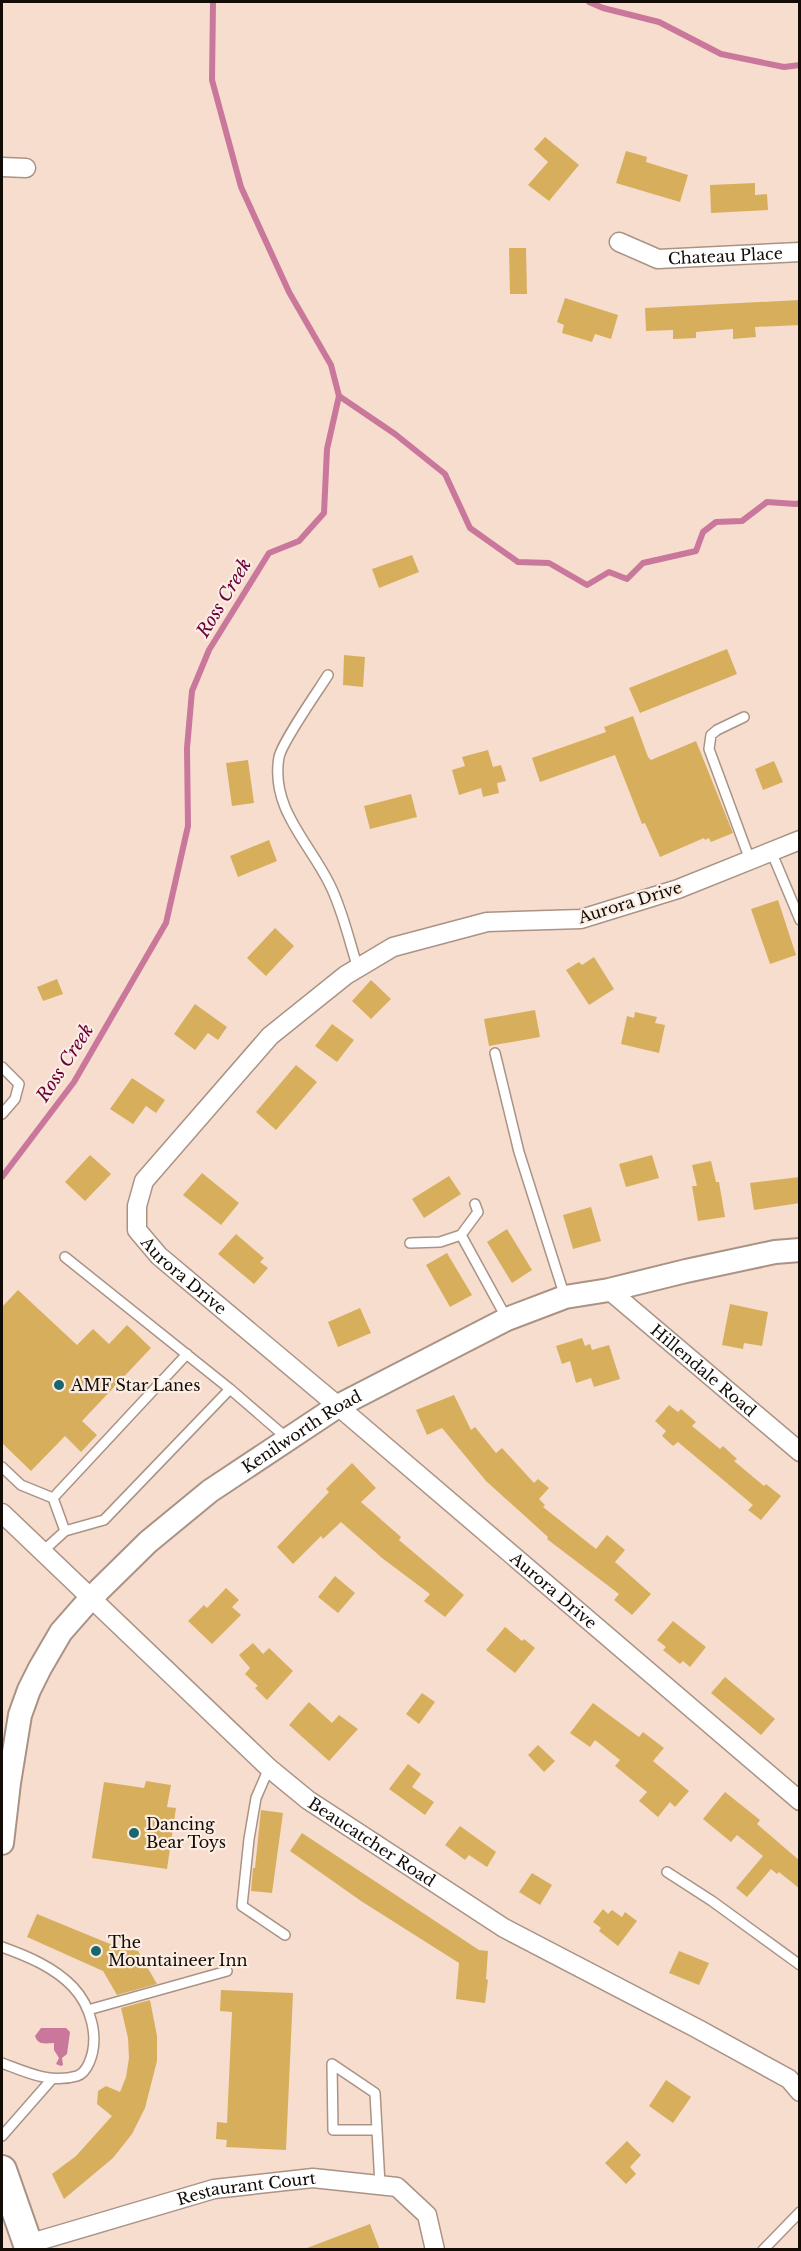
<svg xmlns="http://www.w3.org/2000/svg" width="801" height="2251" font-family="'Libre Baskerville',serif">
<rect width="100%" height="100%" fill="#f6ddce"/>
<path fill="#ca779c" d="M41 2028H66L70 2032 67 2054 62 2058 63 2065 61 2066 56 2064 59 2058 54 2050V2043C46 2043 38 2046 35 2036Z"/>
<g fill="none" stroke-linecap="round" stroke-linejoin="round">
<path stroke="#ca779c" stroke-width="6" d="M589 2 603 8 659 22 721 54 784 67 800 65
M339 396 395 434 445 474 470 528 518 562 549 563 587 585 609 572 627 579 643 563 696 551 703 532 716 522 742 521 767 502 796 504 800 503
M2 1177 74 1082 166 923 188 826 187 748 192 691 209 650 269 553 299 541 324 513 327 449 339 396 331 365 289 292 241 187 212 80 213 2"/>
</g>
<path fill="#d7af5c" d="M545 137 579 165 549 201 528 185 548 162 534 149Z
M626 151 647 157 646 162 688 175 680 202 616 183Z
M755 183V195L767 194 768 210 711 213 710 185Z
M509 248H526L527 294H510Z
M565 298 618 315 611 339 595 334 592 342 562 333 564 325 557 322Z
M800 300V325L755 327 756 337 733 339V329L696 332V338L673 339V330L646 331 645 308Z
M412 555 419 572 379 588 372 569Z
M727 649 737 674 640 713 629 688Z
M344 655 365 657 363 687 343 685Z
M633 716 648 757 651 760 696 741 733 833 711 842 709 838 705 840 704 838 660 857 645 823 642 824 615 755 540 782 532 758 606 732 604 727Z
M488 750 493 767 501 765 506 781 497 783 499 793 483 797 481 788 459 795 452 770 465 766 462 757Z
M248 760 254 803 232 806 226 763Z
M774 761 783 782 763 790 755 769Z
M411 794 417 817 370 829 364 806Z
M269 840 277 861 238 877 230 856Z
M778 900 796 955 770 964 751 909Z
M275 928 294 946 266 976 247 958Z
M594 957 614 989 589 1005 566 970 579 962 582 965Z
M57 979 63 994 43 1001 37 987Z
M371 980 391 999 371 1019 352 1001Z
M195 1004 227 1027 218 1040 208 1033 195 1050 174 1034Z
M535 1010 540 1037 489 1046 484 1019Z
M635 1012 657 1017 655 1023 665 1025 659 1053 621 1044 627 1016 634 1018Z
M332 1024 354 1040 337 1062 315 1046Z
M296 1065 317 1082 276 1130 256 1112Z
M132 1078 165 1100 156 1113 146 1106 133 1124 110 1109Z
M90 1155 111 1174 85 1201 65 1182Z
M652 1155 659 1178 626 1187 619 1164Z
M711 1161 716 1182H719L725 1217 698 1221 692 1186H697L692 1165Z
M202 1173 239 1203 221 1225 183 1195Z
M449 1176 461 1194 424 1218 412 1199Z
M800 1177V1203L754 1210 750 1183Z
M591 1207 601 1241 573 1249 563 1215Z
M507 1229 532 1270 512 1283 487 1242Z
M236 1234 264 1258 260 1262 268 1268 254 1284 218 1254Z
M447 1253 472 1295 450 1307 426 1265Z
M18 1290 77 1345 93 1329 109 1344 127 1325 151 1348 82 1421 97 1435 81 1452 65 1436 31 1471 2 1443V1307Z
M730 1304 768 1312 762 1346 744 1343 743 1349 722 1345Z
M360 1308 371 1333 338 1347 328 1322Z
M582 1338 585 1346 590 1344 592 1350 609 1345 620 1379 594 1387 591 1378 576 1383 570 1361 562 1364 556 1346Z
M454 1395 471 1430 475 1427 496 1453 502 1448 534 1483 538 1479 549 1488 539 1499 545 1505 543 1507 596 1549 607 1535 625 1550 615 1562 651 1594 632 1615 614 1600 619 1594 547 1539 548 1537 486 1481 442 1428 427 1435 416 1410Z
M669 1405 678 1412 681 1409 696 1422 692 1426 720 1449 723 1446 737 1459 734 1461 764 1486 766 1484 781 1496 761 1520 748 1510 753 1505 678 1442 673 1446 662 1436 666 1431 655 1421Z
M352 1463 376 1488 361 1502 401 1537 399 1540 464 1595 445 1617 424 1601 430 1594 382 1558 341 1522 323 1539 321 1536 293 1564 277 1547 329 1492 326 1489Z
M335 1576 355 1593 338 1613 318 1597Z
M226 1588 239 1600 232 1607 241 1615 212 1644 188 1621 204 1605 207 1608Z
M673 1621 706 1647 690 1667 683 1661 680 1664 663 1650 666 1647 657 1640Z
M505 1627 522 1641 524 1639 535 1648 515 1673 486 1650Z
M253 1643 263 1654 269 1648 293 1671 267 1700 255 1688 258 1686 245 1674 250 1668 239 1655Z
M725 1677 775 1719 761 1735 711 1693Z
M422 1693 435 1702 419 1724 406 1714Z
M309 1702 332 1723 339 1715 358 1729 329 1761 289 1725Z
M593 1703 639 1737 643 1732 664 1748 653 1761 689 1791 675 1807 670 1802 658 1817 639 1801 647 1792 615 1766 620 1760 595 1740 590 1747 570 1733Z
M538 1745 555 1761 544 1772 528 1755Z
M408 1764 421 1774 412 1787 434 1802 425 1815 389 1789Z
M146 1781 171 1785 167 1807 176 1808 167 1869 92 1858 104 1782 144 1788Z
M725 1792 760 1820 757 1824 800 1861V1889L779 1872 777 1874 771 1869 747 1897 736 1888 763 1856 737 1835 731 1842 703 1819Z
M261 1810 283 1813 272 1893 251 1891 253 1868H255Z
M460 1826 496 1852 487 1867 469 1855 465 1860 445 1845Z
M302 1833 479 1950 488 1951 486 1979 488 1980 485 2003 456 1999 459 1963 361 1901 290 1851Z
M532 1873 552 1885 540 1905 519 1892Z
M603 1909 608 1914 612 1910 622 1917 625 1912 637 1921 618 1946 599 1931 601 1928 593 1922Z
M37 1914 115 1946 138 1951 157 1984 117 1995 103 1971 27 1937Z
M679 1951 709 1963 699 1985 669 1973Z
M221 1990 293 1993 286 2150 226 2147 227 2140 216 2139 217 2122 227 2123 232 2012 220 2011Z
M150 2000 157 2036V2061L145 2108 132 2134 113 2158 64 2199 52 2174 76 2156 112 2116 97 2104 98 2091 106 2086 120 2092 126 2077 129 2058 128 2038 121 2008Z
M666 2080 691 2097 673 2123 649 2106Z
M627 2141 641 2155 630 2167 636 2174 626 2184 605 2163Z
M370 2224 380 2250H307V2248Z"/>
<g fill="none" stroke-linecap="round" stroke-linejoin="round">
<defs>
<path id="service" d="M328 675C318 691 282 742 279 757 270 809 310 843 330 885 343 911 349 941 358 968
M744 717 717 730 711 735 709 749 750 860
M771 851 800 920
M495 1053 519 1152 565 1297
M2 1067 19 1084 15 1099 2 1114
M461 1235 478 1212 475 1204
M410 1243 440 1242 461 1235 507 1319
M65 1257 230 1389
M2 1467 21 1485 53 1498
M65 1531 53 1498 187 1354
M42 1552 65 1531 104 1520 230 1389 288 1439
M269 1768 256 1798 249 1839 242 1906 285 1935
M667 1872 712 1901 800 1965
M2 1947C27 1956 54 1967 73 1987 91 2006 100 2038 89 2063 86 2070 83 2074 77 2076 50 2084 26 2072 2 2063
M88 2010 227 1971
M377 2130H333L332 2064 375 2093 380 2185
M2 2136 52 2079
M763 2250 800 2212"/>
<g id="minor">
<path d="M2 167 26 168"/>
<path id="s1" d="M619 242 658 259 800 252"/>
<path id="s2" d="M800 840 678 889 581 919 487 922 393 947 346 975 270 1036 144 1181 137 1206V1230L159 1256 338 1406 800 1801"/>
<path id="s3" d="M609 1290 800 1452"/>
<path id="s4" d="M2 1513 269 1768 308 1800 504 1928 698 2029 789 2079 800 2092"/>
<path id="s5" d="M28 2244 214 2189 313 2178 397 2187 427 2215 435 2250"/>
</g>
<g id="tertiary">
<path id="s6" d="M2 1843 9 1783 20 1715 29 1690 40 1668 61 1632 90 1599 148 1542 210 1491 338 1406 507 1319 565 1297 609 1290 686 1271 775 1252 800 1250"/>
</g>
<path id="primary" d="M2 2170 30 2250"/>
</defs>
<use href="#service" stroke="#aa9385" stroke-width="12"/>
<use href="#minor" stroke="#aa9385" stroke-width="21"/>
<use href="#tertiary" stroke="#aa9385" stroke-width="26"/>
<use href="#primary" stroke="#aa9385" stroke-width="32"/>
<use href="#service" stroke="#fff" stroke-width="9"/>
<use href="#minor" stroke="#fff" stroke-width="18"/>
<use href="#tertiary" stroke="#fff" stroke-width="22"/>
<use href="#primary" stroke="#fff" stroke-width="28"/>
</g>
<g fill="#19666e" stroke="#fcede3" stroke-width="2">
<circle cx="59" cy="1385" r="6"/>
<circle cx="134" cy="1833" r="6"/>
<circle cx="96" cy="1951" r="6"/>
</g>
<g text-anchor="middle" stroke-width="4.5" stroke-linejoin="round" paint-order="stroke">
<g font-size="16" fill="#120b06" stroke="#fcede3">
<text dy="6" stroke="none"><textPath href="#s1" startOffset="110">Chateau Place</textPath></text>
<text transform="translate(630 902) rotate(-17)" y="6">Aurora Drive</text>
<text dy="6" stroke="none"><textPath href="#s2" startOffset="884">Aurora Drive</textPath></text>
<text dy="6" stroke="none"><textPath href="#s3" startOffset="124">Hillendale Road</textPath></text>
<text dy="6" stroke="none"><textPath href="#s6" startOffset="537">Kenilworth Road</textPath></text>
<text dy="6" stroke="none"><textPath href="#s2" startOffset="1370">Aurora Drive</textPath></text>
<text dy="6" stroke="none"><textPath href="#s4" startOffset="496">Beaucatcher Road</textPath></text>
<text dy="6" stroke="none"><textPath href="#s5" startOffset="226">Restaurant Court</textPath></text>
</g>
<g font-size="16" fill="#120b06" stroke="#fcede3" text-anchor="start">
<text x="71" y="1391">AMF Star Lanes</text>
<text x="146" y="1830">Dancing<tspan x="146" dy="18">Bear Toys</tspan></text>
<text x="108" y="1948">The<tspan x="108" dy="18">Mountaineer Inn</tspan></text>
</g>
<g font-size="18" font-style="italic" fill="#68003e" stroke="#fcede3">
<text transform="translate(224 598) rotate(-59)" y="6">Ross Creek</text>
<text transform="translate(65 1063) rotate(-57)" y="6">Ross Creek</text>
</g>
</g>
<rect width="801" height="2251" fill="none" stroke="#120b06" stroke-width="6"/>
</svg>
